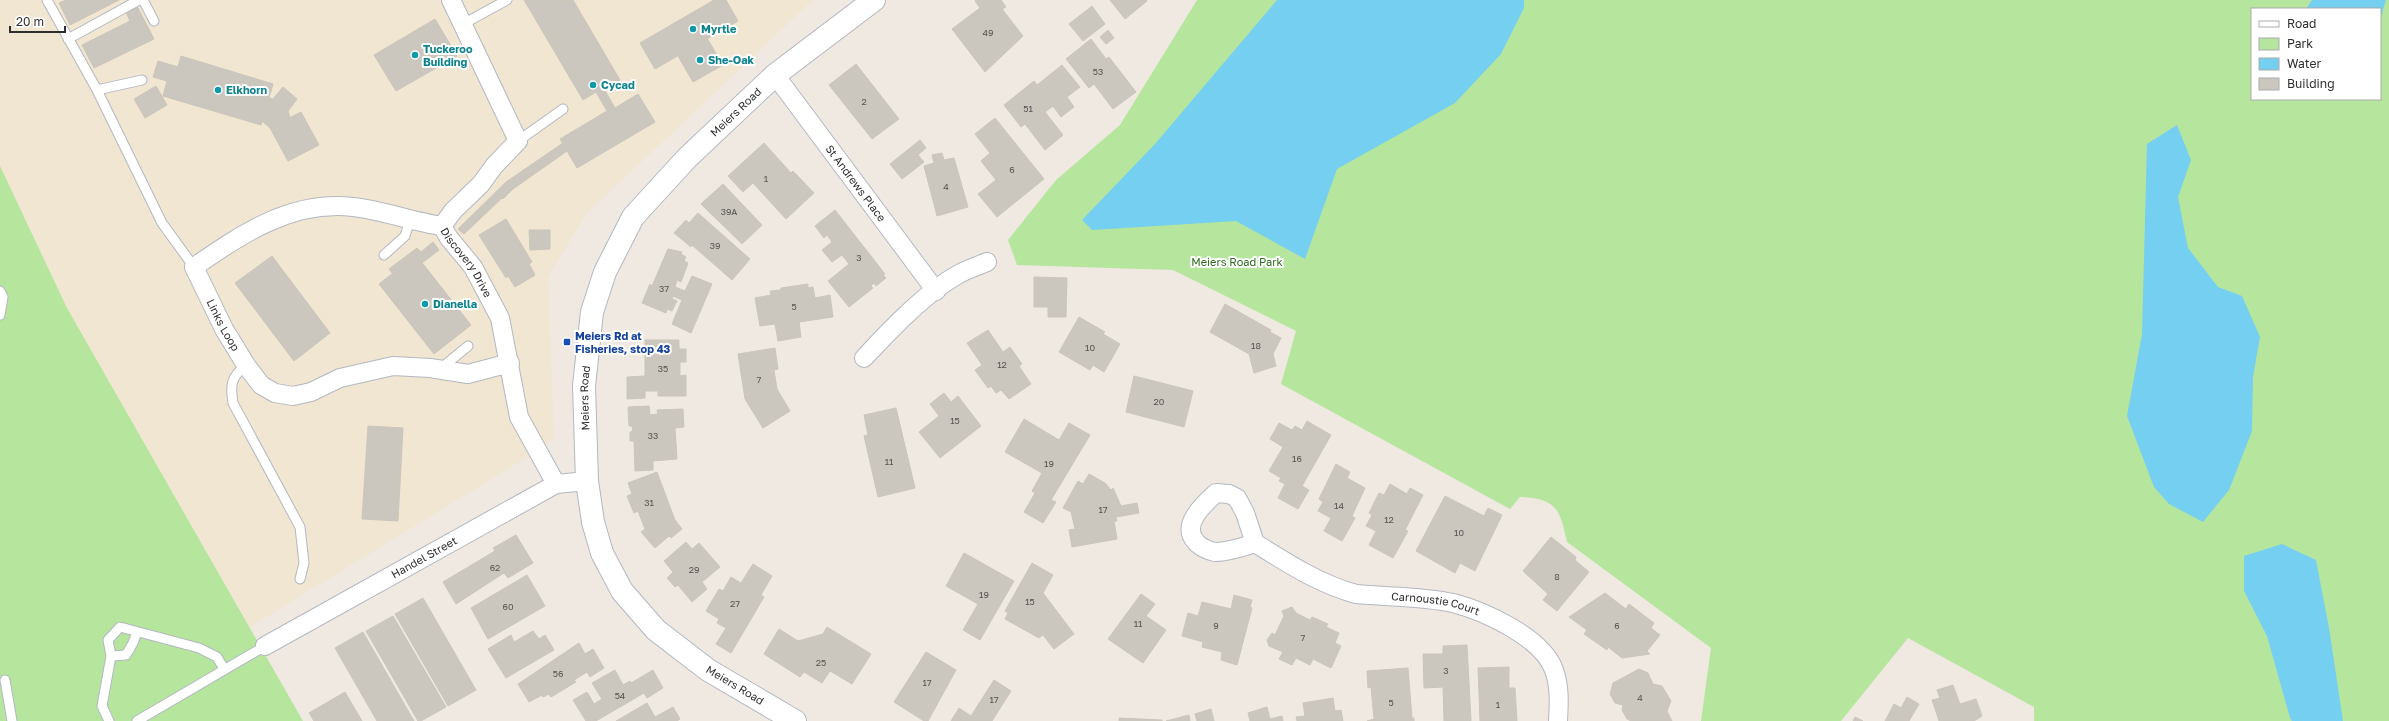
<svg xmlns="http://www.w3.org/2000/svg" width="2389" height="721" font-family="'Golos Text',sans-serif">
<rect width="100%" height="100%" fill="#efe9e1"/>
<path fill="#f0e6d1" d="M0 0H813L586 214 548 277 554 438 516 464 250 627 67 308 0 166Z"/>
<path fill="#b6e59e" fill-rule="evenodd" d="M1197 0H2389V721H2034V707L1908 638 1841 721H1701L1711 648 1567 542C1560 509 1556 498 1520 497L1510 509 1281 384 1296 331 1173 270 1017 265 1008 240 1056 180 1120 125ZM2252 9H2380V99H2252Z
M0 166 67 308 303 721H0Z"/>
<path fill="#75cff0" d="M1277 0H1524V8L1501 54 1455 103 1337 169 1305 259 1236 221 1092 230 1082 220 1155 144Z
M2312 0H2386L2380 20V9H2306Z
M2177 125 2191 160 2178 197 2188 248 2218 287 2242 296 2260 337 2253 377 2252 431 2229 490 2203 522 2169 504 2154 487 2127 416 2142 334 2147 144Z
M2282 544 2316 560 2329 628 2343 721H2292L2290 718 2267 636 2244 591V556Z"/>
<path fill="#cbc7bf" stroke="#cbc5ba" d="M66 0H119L70 25 59 3Z
M524 0H573L620 80 604 89 615 108 638 94 655 122 577 168 560 139 607 111 596 92 583 100Z
M714 0H726L738 21 655 69 640 43Z
M977 0H1001L1006 7 1002 9 1023 36 985 72 952 29 980 8 975 1Z
M1110 0H1146L1147 1 1125 19Z
M137 6 154 39 94 68 82 45 130 21 126 12Z
M1092 6 1105 24 1083 41 1069 24Z
M435 19 457 56 396 91 374 55Z
M1108 30 1114 38 1106 44 1100 37Z
M707 38 723 65 693 82 678 56Z
M1091 39 1106 59 1109 57 1136 92 1113 109 1094 84 1089 88 1066 59Z
M181 56 273 84 261 125 163 96 167 81 153 77 158 61 178 67Z
M856 64 899 119 872 139 829 85Z
M1062 65 1080 87 1067 97 1074 107 1061 117 1053 106 1045 112 1063 135 1045 150 1025 124 1021 127 1004 105 1034 81 1037 85Z
M156 86 167 105 145 118 134 99Z
M283 87 297 99 288 111 290 118 270 128 262 121 269 98 273 99Z
M301 112 319 145 288 161 270 128Z
M995 118 1044 179 997 217 978 194 996 180 981 161 990 153 975 134Z
M920 140 926 148 918 155 924 162 902 179 890 164Z
M563 143 567 151 513 189 503 199 502 198 464 234 458 229 506 182Z
M764 143 791 173 793 171 814 193 786 219 753 183 743 192 728 176Z
M942 153 944 160 954 158 968 207 937 216 924 166 934 163 932 155Z
M723 184 762 225 742 244 701 204Z
M835 210 885 274 883 275 886 278 876 286 874 283 871 286 873 288 849 307 828 281 849 264 842 255 832 262 822 250 832 242 827 235 824 238 815 226Z
M698 213 750 259 732 280 692 245 691 247 674 233 686 220 689 223Z
M506 219 532 262 529 264 535 275 515 287 508 276 506 278 479 235Z
M529 230H550V249L530 250Z
M433 242 439 250 422 263 416 255 392 273 389 269 417 248 421 252Z
M668 249 682 252 681 254 686 257 684 261 688 263 681 282 677 280 675 287 685 291 692 276 712 284 691 333 672 324 682 300 673 296 672 299 677 301 672 311 667 309 666 313 642 303 650 284 652 286Z
M416 255 471 325 434 354 379 284Z
M272 256 330 333 294 361 235 283Z
M1034 277 1067 278 1066 317H1048V307H1034Z
M808 284V288L813 287 815 298 830 295 833 317 799 322 801 337 778 341 775 324 760 326 755 298 771 295 770 291 781 290V288Z
M1225 304 1271 330 1270 332 1281 338 1273 354 1276 366 1254 373 1249 354 1210 332Z
M1079 317 1105 332 1103 334 1120 344 1104 372 1093 365 1090 370 1059 352Z
M988 330 1003 352 1010 347 1022 364 1019 366 1031 384 1009 399 1001 390 996 393 991 386 988 388 975 370 982 365 967 343Z
M645 340H679V349H686V362H680V376L686 375V396H658V391H645V398L627 399V377L645 376Z
M775 348 778 369 774 370 777 389 790 411 763 428 745 399 738 354Z
M1134 376 1193 391 1184 427 1126 412Z
M944 393 951 402 958 396 981 426 940 458 919 432 939 416 930 404Z
M649 406 650 415 658 414 657 410 683 409 684 427 675 428 677 459 653 461V470L635 471 634 441H630V432L633 431 632 426H629L628 407Z
M896 408 915 488 878 497 864 436 868 435 864 415Z
M1024 419 1059 440 1069 423 1090 435 1051 500 1056 502 1043 523 1024 512 1035 493 1032 491 1042 473 1005 452Z
M1307 421 1331 435 1302 486 1309 490 1298 509 1278 498 1285 484 1279 481 1281 478 1269 471 1283 447 1270 439 1279 423 1292 430 1295 426 1302 430Z
M368 426 403 428 398 521 362 519Z
M1336 464 1350 472 1347 478 1365 488 1352 516 1355 518 1342 541 1324 531 1331 518 1318 511 1323 502 1319 499Z
M657 472 675 520 682 529 671 538 669 536 655 548 641 532 645 529 638 511 634 513 627 496 632 494 628 483Z
M1089 474 1105 483 1111 490 1113 488 1121 506 1137 503 1139 513 1116 517 1117 521H1114L1117 539 1072 547 1069 530 1075 529 1071 512 1063 508 1078 481 1083 484Z
M1390 484 1407 494 1410 488 1423 495 1405 530 1408 531 1393 558 1369 545 1376 531 1366 526 1372 515 1369 513 1379 493 1384 495Z
M1445 496 1484 516 1488 508 1502 515 1475 571 1460 563 1455 573 1416 551Z
M516 535 533 563 508 578 504 573 456 604 443 582 495 551 493 548Z
M1551 537 1576 557 1575 560 1589 572 1557 611 1543 600 1548 594 1523 571Z
M686 542 692 549 699 543 720 567 702 582 707 589 692 602 678 585 675 587 667 578 673 572 664 561Z
M964 553 1014 581 980 640 963 630 978 604 946 586Z
M1032 563 1053 575 1043 593 1074 634 1054 649 1043 635 1039 638 1005 619 1008 613 1005 611Z
M753 564 772 576 761 595 764 597 731 653 716 644 726 628 717 623 719 619 706 611 719 589 723 591 731 577 741 583Z
M527 575 545 606 488 639 471 608Z
M1605 593 1626 609 1629 604 1654 623 1651 628 1660 635 1647 651 1650 654 1622 658 1608 647 1607 650 1584 634 1587 630 1569 617Z
M1141 594 1155 604 1146 616 1166 630 1143 663 1108 639Z
M1234 595 1252 600 1250 607 1252 608 1237 665 1221 660 1222 652 1202 647 1203 642 1182 636 1188 613 1198 616 1202 602 1231 609Z
M423 598 476 690 448 706 395 614Z
M1292 607 1296 613 1310 620 1312 617 1328 624 1326 627 1339 633 1335 643 1341 646 1331 668 1313 659 1310 665 1296 658 1292 665 1279 659 1283 652 1269 646 1267 640 1272 633 1275 635 1284 616 1282 611Z
M393 616 446 707 421 721H418L366 631Z
M827 627 871 654 852 684 830 671 822 683 804 672 800 677 764 654 779 629 798 641 823 634Z
M533 631 539 639 545 635 554 650 506 678 488 649 511 635 514 642Z
M363 632 414 721H377L335 648Z
M579 643 585 654 593 649 604 668 590 677 587 672 574 680 576 682 551 697 549 694 543 697 542 695 529 702 518 684Z
M1467 645 1471 721H1444L1443 687 1424 688 1423 654H1443V646Z
M926 652 956 670 928 721H924L894 702Z
M1509 667V688H1515L1517 721H1480L1478 668Z
M1408 668 1412 718H1414V721H1367L1374 719 1371 687 1368 688 1367 671Z
M1639 669 1648 673 1653 684 1662 686 1671 701 1667 711 1672 721H1631L1627 719 1622 710 1623 705 1615 703 1610 694 1613 683Z
M615 670 623 685 630 681 631 683 653 670 663 688 647 698 644 693 596 721H586L573 700 587 692 594 704 602 699 592 683Z
M994 680 1011 691 992 721H951L959 708 971 716Z
M1953 685 1960 704 1976 699 1982 716 1974 721H1939L1932 700 1940 698 1937 690Z
M345 692 362 721H314L309 713Z
M1907 697 1919 704 1909 721H1885L1894 704 1901 708Z
M1333 698 1335 711 1341 710 1343 721H1297L1296 717 1305 716 1303 703Z
M647 703 655 717 673 707 680 719 677 721H616Z
M1267 707 1270 719 1282 716 1283 721H1250L1248 713Z
M1211 709 1214 721H1197L1195 714Z
M1189 715 1190 721H1166Z
M1855 717 1863 721H1853Z
M1119 718 1162 720V721H1119Z"/>
<g fill="none" stroke-linecap="round" stroke-linejoin="round">
<defs>
<path id="lane" d="M47 0 97 90 162 223 194 267
M143 0 154 21
M463 24 507 0
M68 39 139 0
M97 90 142 80
M518 141 563 109
M384 255 405 236 410 220
M0 291 3 297 0 315
M246 365C231 377 230 385 233 403L300 527 304 563 300 579
M440 369 468 346
M111 656 126 655 133 643 137 632
M5 680 12 721
M109 721 102 706 111 656 108 640 120 627 199 648 217 657 224 669
M137 721 265 646"/>
<g id="street">
<path id="s1" d="M775 75 936 291"/>
<path id="s2" d="M442 226C412 222 383 210 353 207 291 200 242 234 194 267L224 329 246 365 261 385 275 393 293 396 311 392 340 378 393 366 430 368 468 374 510 363"/>
<path id="s3" d="M442 226 449 238 473 267 500 318 519 417 556 484"/>
<path d="M442 226 453 211 481 184 494 166 518 141 451 0"/>
<path d="M864 358C889 331 926 292 959 274 968 269 978 266 987 262"/>
<path id="s4" d="M1255 543C1243 547 1229 552 1215 552 1209 551 1200 547 1196 542 1180 525 1204 504 1216 493L1229 494 1237 498 1245 513 1255 543C1287 563 1319 584 1356 594 1387 597 1422 596 1453 603 1484 611 1542 637 1554 670 1560 687 1559 703 1558 721"/>
<path id="s5" d="M265 646 556 484 587 481"/>
</g>
<g id="secondary">
<path id="s6" d="M795 721 708 670 656 630 622 591 602 553 593 522 587 481 584 386 592 312 605 272 633 217 687 158 775 75 874 0"/>
</g>
</defs>
<use href="#lane" stroke="#b4b7c1" stroke-width="11"/>
<use href="#street" stroke="#b4b7c1" stroke-width="20"/>
<use href="#secondary" stroke="#b4b7c1" stroke-width="24"/>
<use href="#lane" stroke="#fff" stroke-width="9"/>
<use href="#street" stroke="#fff" stroke-width="18"/>
<use href="#secondary" stroke="#fff" stroke-width="22"/>
</g>
<g fill="#0f9aa8" stroke="#fff" stroke-width="1.5">
<circle cx="693" cy="29" r="4"/>
<circle cx="415" cy="55" r="4"/>
<circle cx="700" cy="60" r="4"/>
<circle cx="593" cy="85" r="4"/>
<circle cx="218" cy="90" r="4"/>
<circle cx="425" cy="304" r="4"/>
</g>
<rect fill="#1a4fb4" stroke="#fff" stroke-width="1.5" x="563" y="338" width="8" height="8" rx="2"/>
<g text-anchor="middle" stroke-width="4" stroke-linejoin="round" paint-order="stroke">
<g font-size="9" fill="#555452">
<text x="988" y="36">49</text>
<text x="1098" y="75">53</text>
<text x="864" y="105">2</text>
<text x="1028" y="112">51</text>
<text x="1012" y="173">6</text>
<text x="766" y="182">1</text>
<text x="946" y="190">4</text>
<text x="729" y="215">39A</text>
<text x="715" y="249">39</text>
<text x="859" y="261">3</text>
<text x="664" y="292">37</text>
<text x="794" y="310">5</text>
<text x="1256" y="349">18</text>
<text x="1090" y="351">10</text>
<text x="1002" y="368">12</text>
<text x="663" y="372">35</text>
<text x="759" y="383">7</text>
<text x="1159" y="405">20</text>
<text x="955" y="424">15</text>
<text x="653" y="439">33</text>
<text x="1297" y="462">16</text>
<text x="889" y="465">11</text>
<text x="1049" y="467">19</text>
<text x="649" y="506">31</text>
<text x="1339" y="509">14</text>
<text x="1103" y="513">17</text>
<text x="1389" y="523">12</text>
<text x="1459" y="536">10</text>
<text x="495" y="571">62</text>
<text x="694" y="573">29</text>
<text x="1557" y="580">8</text>
<text x="984" y="598">19</text>
<text x="1030" y="605">15</text>
<text x="735" y="607">27</text>
<text x="508" y="610">60</text>
<text x="1138" y="627">11</text>
<text x="1216" y="629">9</text>
<text x="1617" y="629">6</text>
<text x="1303" y="641">7</text>
<text x="821" y="666">25</text>
<text x="1446" y="674">3</text>
<text x="558" y="677">56</text>
<text x="927" y="686">17</text>
<text x="620" y="699">54</text>
<text x="1640" y="701">4</text>
<text x="994" y="703">17</text>
<text x="1391" y="706">5</text>
<text x="1498" y="708">1</text>
</g>
<g font-size="11" font-weight="bold" fill="#0d838f" stroke="#fff" text-anchor="start">
<text x="701" y="33">Myrtle</text>
<text x="423" y="53">Tuckeroo<tspan x="423" dy="13">Building</tspan></text>
<text x="708" y="64">She-Oak</text>
<text x="601" y="89">Cycad</text>
<text x="226" y="94">Elkhorn</text>
<text x="433" y="308">Dianella</text>
</g>
<g font-size="11" fill="#2e2e2e" stroke="#fff">
<text dy="4" stroke="none"><textPath href="#s6" startOffset="755">Meiers Road</textPath></text>
<text dy="4" stroke="none"><textPath href="#s1" startOffset="135">St Andrews Place</textPath></text>
<text dy="4" stroke="none"><textPath href="#s3" startOffset="44">Discovery Drive</textPath></text>
<text dy="4" stroke="none"><textPath href="#s2" startOffset="330">Links Loop</textPath></text>
<text dy="4" stroke="none"><textPath href="#s6" startOffset="418">Meiers Road</textPath></text>
<text dy="4" stroke="none"><textPath href="#s5" startOffset="182">Handel Street</textPath></text>
<text dy="4" stroke="none"><textPath href="#s4" startOffset="387">Carnoustie Court</textPath></text>
<text transform="translate(735 685) rotate(31)" y="4">Meiers Road</text>
</g>
<g font-size="11" fill="#2c6e1b" stroke="#fff">
<text x="1237" y="266">Meiers Road Park</text>
</g>
<g font-size="11" font-weight="bold" fill="#164399" stroke="#fff" text-anchor="start">
<text x="575" y="340">Meiers Rd at<tspan x="575" dy="13">Fisheries, stop 43</tspan></text>
</g>
</g>
<rect x="2251" y="8" width="130" height="92" fill="#ffffff" stroke="#ababab"/>
<rect x="2259" y="21" width="20" height="6" fill="#ffffff" stroke="#ababab"/>
<text x="2287" y="28" font-size="12" fill="#2e2e2e">Road</text>
<rect x="2259" y="38" width="20" height="12" fill="#b6e59e" stroke="#ababab"/>
<text x="2287" y="48" font-size="12" fill="#2e2e2e">Park</text>
<rect x="2259" y="58" width="20" height="12" fill="#75cff0" stroke="#ababab"/>
<text x="2287" y="68" font-size="12" fill="#2e2e2e">Water</text>
<rect x="2259" y="78" width="20" height="12" fill="#cbc7bf" stroke="#ababab"/>
<text x="2287" y="88" font-size="12" fill="#2e2e2e">Building</text>
<path d="M10 26v6h55v-6" fill="none" stroke="#2e2e2e" stroke-width="2"/>
<text x="16" y="26" font-size="12" fill="#2e2e2e" stroke="#ffffff" stroke-width="3" paint-order="stroke">20 m</text>
</svg>
